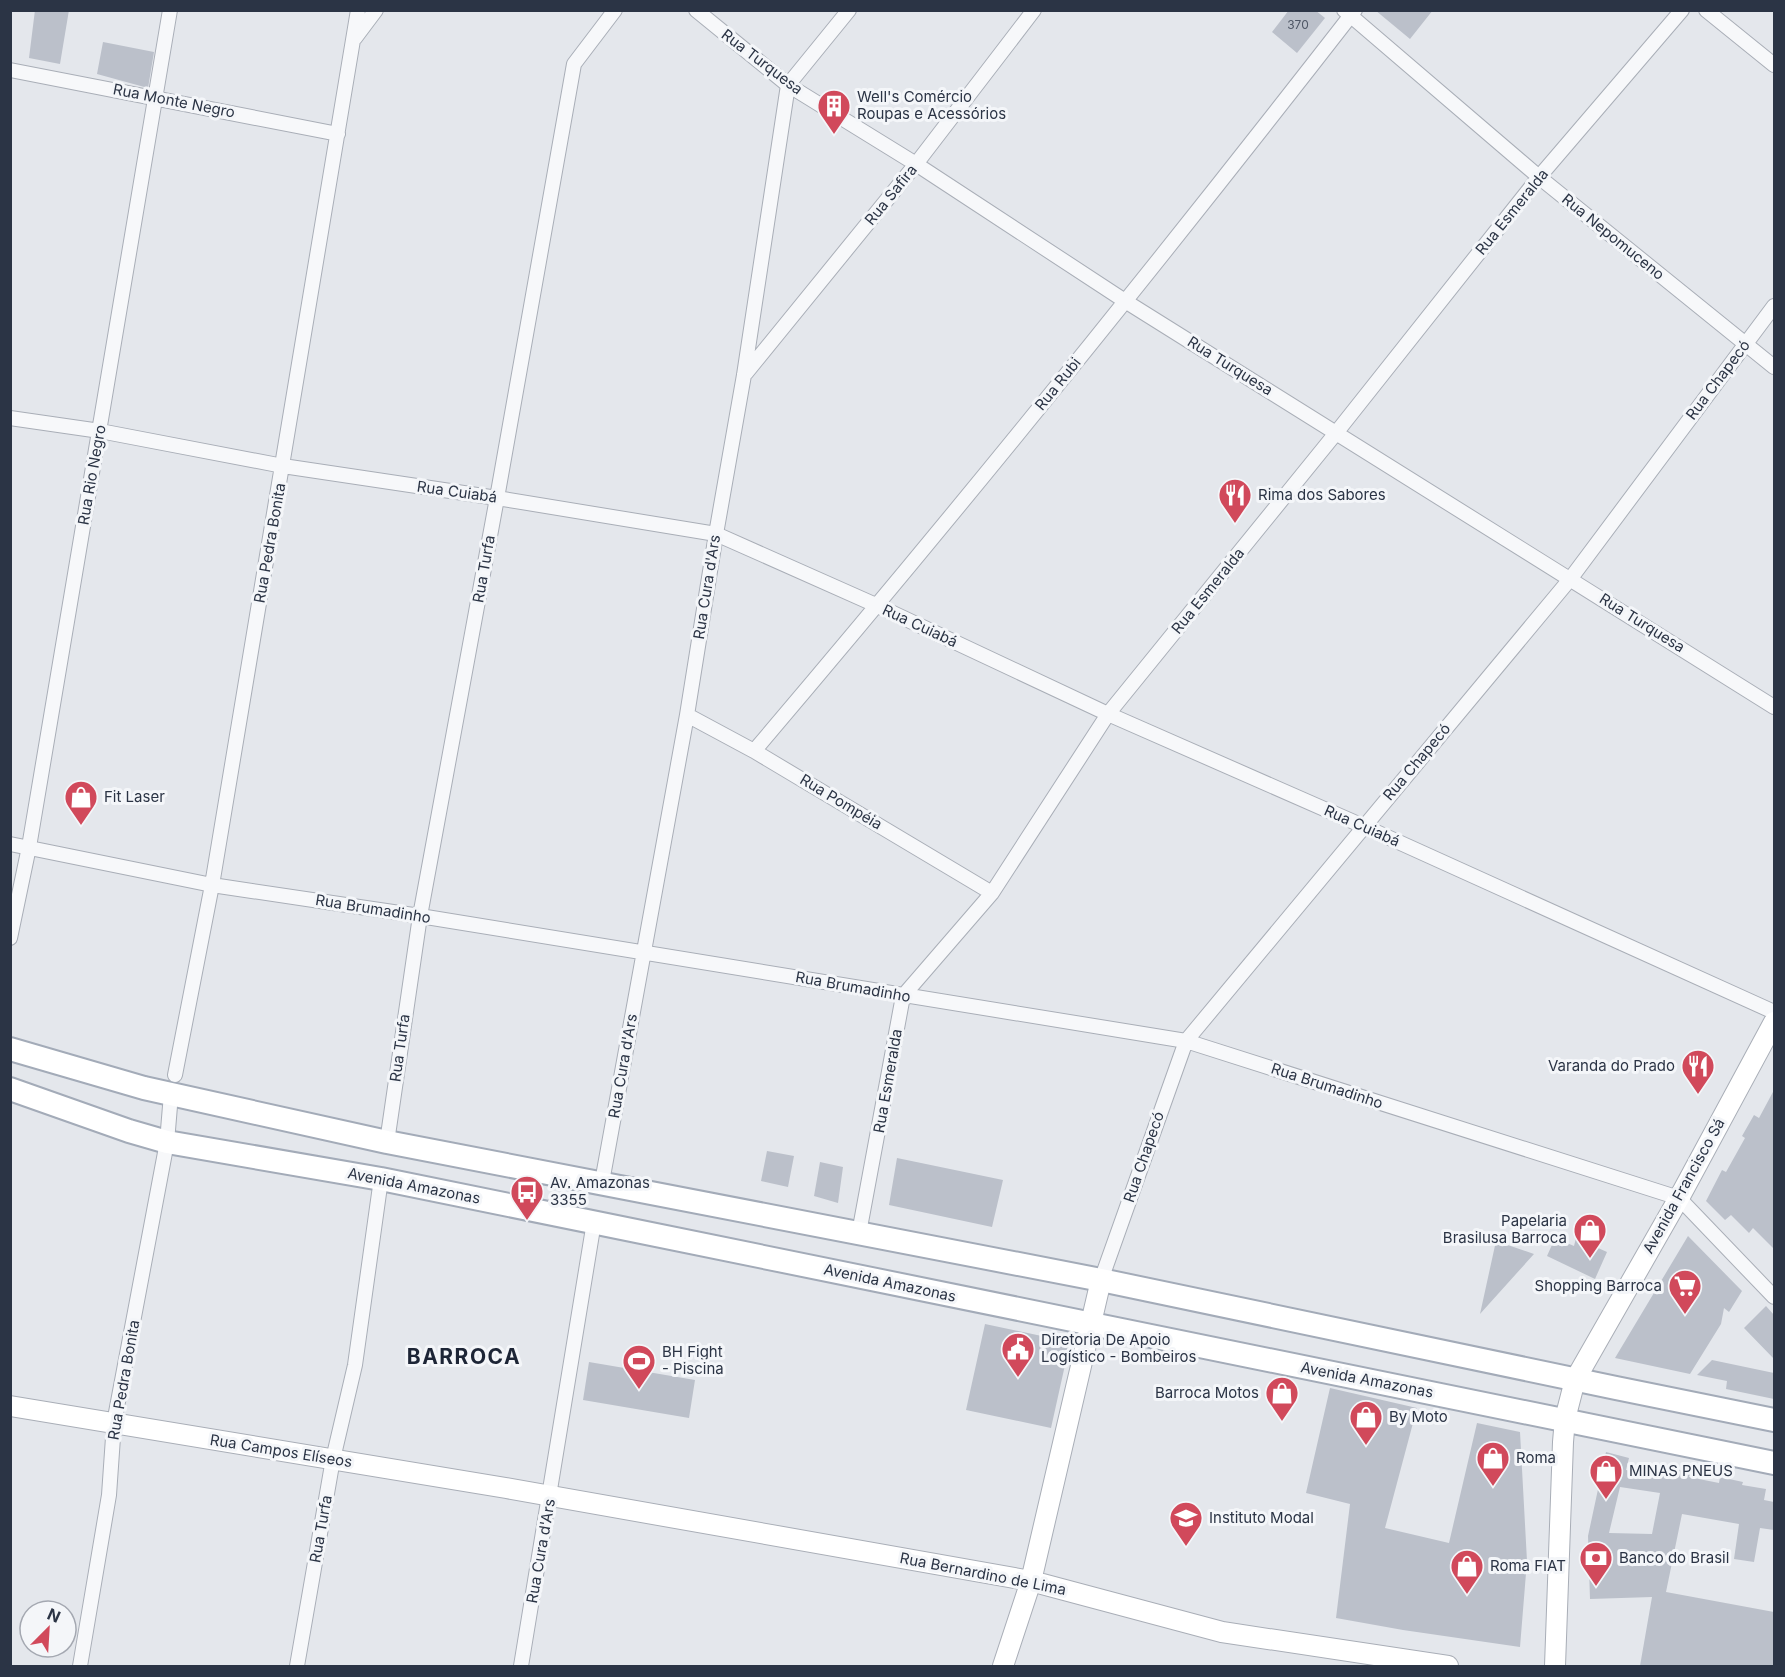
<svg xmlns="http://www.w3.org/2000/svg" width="1785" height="1677" font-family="Inter,sans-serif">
<rect width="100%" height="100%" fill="#e4e7ec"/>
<path fill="#bbc0ca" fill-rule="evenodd" d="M35 10H69L60 64 29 58Z
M1289 10H1315L1325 18 1297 53 1272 32Z
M1375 10H1433L1410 39Z
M103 42 154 52 148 88 97 74Z
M1774 1090V1249L1753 1228 1749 1233 1731 1215 1725 1220 1706 1201 1722 1170 1726 1172 1745 1138 1742 1136 1754 1115 1759 1118Z
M767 1151 794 1156 788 1187 761 1181Z
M897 1158 1003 1180 992 1227 889 1205Z
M820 1162 843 1167 838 1203 814 1196Z
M1688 1236 1742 1291 1729 1312 1724 1308 1721 1324 1690 1374 1615 1358Z
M1555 1238 1574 1246 1576 1238 1607 1252 1595 1279 1547 1256Z
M1496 1241 1534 1254 1480 1314Z
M1766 1306 1774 1315V1359L1744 1328Z
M985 1324 1065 1341 1069 1347 1051 1428 966 1410Z
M1712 1360 1774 1373V1399L1726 1389 1727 1381 1697 1375Z
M589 1362 695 1380 689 1418 583 1400Z
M1330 1388 1417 1408 1385 1528 1449 1543 1477 1423 1520 1432 1527 1561 1520 1647 1403 1630 1336 1618 1350 1504 1306 1493Z
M1606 1452 1629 1458 1626 1470 1664 1476 1666 1467 1690 1472 1689 1477 1719 1483 1720 1477 1743 1482 1742 1485 1766 1489 1764 1500 1774 1502V1530L1760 1528 1754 1562 1734 1559 1739 1524 1682 1514 1666 1592 1774 1612V1666H1640L1652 1597 1590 1599 1588 1536ZM1620 1487 1660 1493 1652 1534 1609 1533Z"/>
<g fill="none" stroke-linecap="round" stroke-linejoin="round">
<defs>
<path id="street" d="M696 10 788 85 916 164 1125 301 1774 707
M1344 10 1539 177 1774 367
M1706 10 1774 65
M355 38 376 10
M10 70 338 134
M746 373 916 164 1034 10
M10 418 100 431 283 466 497 498 716 534 878 606 1108 714 1363 826 1774 1012
M687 715 754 751 992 893
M754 751C960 509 1160 261 1355 10
M10 844 212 885 420 916 1186 1041 1679 1198 1774 1297
M10 938 29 847 170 10
M175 1075 212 885 358 10
M387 1142 420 916 497 498 574 64 615 10
M602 1182 687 715 716 534 744 375 788 85 849 10
M859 1233 903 996 992 893 1108 714 1336 433 1539 177 1682 10
M1101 1280 1186 1041 1571 578 1774 306
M80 1666 109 1495 114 1423 167 1142 171 1094
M297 1666 333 1459 355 1365 381 1179
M521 1666 594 1222"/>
<path id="secondary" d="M10 1406 506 1488 1031 1581 1222 1632 1448 1666
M1003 1666 1031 1581 1101 1280
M1555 1666 1563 1442 1565 1419 1575 1380 1679 1198 1774 1022"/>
<path id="primary" d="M10 1049 144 1088 387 1142 1101 1280 1616 1388 1774 1420
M10 1089 129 1131 167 1142 381 1179 1774 1463"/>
</defs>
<use href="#street" stroke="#a9aeb7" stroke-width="16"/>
<use href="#secondary" stroke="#a9aeb7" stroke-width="22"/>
<use href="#primary" stroke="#a3abb8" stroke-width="26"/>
<use href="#street" stroke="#f7f8fa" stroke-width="14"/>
<use href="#secondary" stroke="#fff" stroke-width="20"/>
<use href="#primary" stroke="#fff" stroke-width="22"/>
</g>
<defs>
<symbol id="building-pin" viewBox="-11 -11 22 30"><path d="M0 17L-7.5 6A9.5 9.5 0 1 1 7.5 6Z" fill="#d1495b" stroke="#f4f6f9"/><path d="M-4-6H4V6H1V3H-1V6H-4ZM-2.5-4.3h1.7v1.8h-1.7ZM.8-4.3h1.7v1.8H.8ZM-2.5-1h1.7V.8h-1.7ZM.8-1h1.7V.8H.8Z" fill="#fff"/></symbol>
<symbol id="restaurant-pin" viewBox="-11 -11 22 30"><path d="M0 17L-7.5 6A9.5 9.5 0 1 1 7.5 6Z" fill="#d1495b" stroke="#f4f6f9"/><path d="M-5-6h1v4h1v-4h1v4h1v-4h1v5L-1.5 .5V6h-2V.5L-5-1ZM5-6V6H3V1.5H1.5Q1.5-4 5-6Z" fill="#fff"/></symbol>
<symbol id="shop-pin" viewBox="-11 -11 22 30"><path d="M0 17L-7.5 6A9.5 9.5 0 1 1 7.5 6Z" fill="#d1495b" stroke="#f4f6f9"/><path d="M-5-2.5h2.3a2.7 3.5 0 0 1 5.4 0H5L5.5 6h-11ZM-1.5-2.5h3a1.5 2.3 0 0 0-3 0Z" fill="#fff"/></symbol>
<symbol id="bus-pin" viewBox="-11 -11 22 30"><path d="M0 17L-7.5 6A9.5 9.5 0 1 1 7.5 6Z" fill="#d1495b" stroke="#f4f6f9"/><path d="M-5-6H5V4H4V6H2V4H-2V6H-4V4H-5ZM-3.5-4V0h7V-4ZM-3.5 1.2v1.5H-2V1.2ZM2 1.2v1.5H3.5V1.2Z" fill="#fff"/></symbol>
<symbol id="supermarket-pin" viewBox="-11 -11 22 30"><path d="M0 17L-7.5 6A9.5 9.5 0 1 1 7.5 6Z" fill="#d1495b" stroke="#f4f6f9"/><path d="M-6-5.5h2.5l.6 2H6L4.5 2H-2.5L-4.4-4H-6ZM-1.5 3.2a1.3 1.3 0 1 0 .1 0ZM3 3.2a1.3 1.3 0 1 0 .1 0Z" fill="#fff"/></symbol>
<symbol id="civic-pin" viewBox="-11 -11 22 30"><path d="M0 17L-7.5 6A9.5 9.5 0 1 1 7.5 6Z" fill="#d1495b" stroke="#f4f6f9"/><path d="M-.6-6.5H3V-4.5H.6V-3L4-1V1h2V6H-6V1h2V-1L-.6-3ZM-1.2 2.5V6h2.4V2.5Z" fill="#fff"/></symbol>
<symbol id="stadium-pin" viewBox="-11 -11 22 30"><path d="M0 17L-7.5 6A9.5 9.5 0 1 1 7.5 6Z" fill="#d1495b" stroke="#f4f6f9"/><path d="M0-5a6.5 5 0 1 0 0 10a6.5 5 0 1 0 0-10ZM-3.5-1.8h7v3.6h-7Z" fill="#fff"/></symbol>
<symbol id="university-pin" viewBox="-11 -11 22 30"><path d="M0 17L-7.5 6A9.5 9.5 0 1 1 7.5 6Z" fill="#d1495b" stroke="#f4f6f9"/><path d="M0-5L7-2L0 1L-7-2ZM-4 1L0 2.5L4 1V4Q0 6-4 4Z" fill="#fff"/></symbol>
<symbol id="bank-pin" viewBox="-11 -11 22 30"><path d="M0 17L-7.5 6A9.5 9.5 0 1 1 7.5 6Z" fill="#d1495b" stroke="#f4f6f9"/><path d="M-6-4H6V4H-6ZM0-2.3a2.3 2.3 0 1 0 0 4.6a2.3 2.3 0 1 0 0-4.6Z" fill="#fff"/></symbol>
</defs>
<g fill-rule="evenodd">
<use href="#building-pin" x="815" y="87" width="38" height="52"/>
<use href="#restaurant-pin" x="1216" y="476" width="38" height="52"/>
<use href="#shop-pin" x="62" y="778" width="38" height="52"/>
<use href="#restaurant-pin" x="1679" y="1047" width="38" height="52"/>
<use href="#bus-pin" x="508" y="1173" width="38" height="52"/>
<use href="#shop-pin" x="1571" y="1211" width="38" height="52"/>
<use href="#supermarket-pin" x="1666" y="1267" width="38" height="52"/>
<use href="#civic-pin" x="999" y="1330" width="38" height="52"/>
<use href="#stadium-pin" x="620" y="1342" width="38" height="52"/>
<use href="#shop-pin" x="1263" y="1374" width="38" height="52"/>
<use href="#shop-pin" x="1347" y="1398" width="38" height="52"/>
<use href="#shop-pin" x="1474" y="1439" width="38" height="52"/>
<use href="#shop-pin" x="1587" y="1452" width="38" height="52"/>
<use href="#university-pin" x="1167" y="1499" width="38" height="52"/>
<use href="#bank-pin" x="1577" y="1539" width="38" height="52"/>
<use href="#shop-pin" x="1448" y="1547" width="38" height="52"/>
</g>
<g text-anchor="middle" stroke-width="6" stroke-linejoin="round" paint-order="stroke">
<g font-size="12" fill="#4f5766">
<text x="1298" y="29">370</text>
</g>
<g font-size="15" fill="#2b3445" stroke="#f4f6f9">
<text transform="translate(762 62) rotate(37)" y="5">Rua Turquesa</text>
<text transform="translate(174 101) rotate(11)" y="5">Rua Monte Negro</text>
<text transform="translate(891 195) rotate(-51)" y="5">Rua Safira</text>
<text transform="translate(1512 212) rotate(-51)" y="5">Rua Esmeralda</text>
<text transform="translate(1613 237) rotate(39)" y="5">Rua Nepomuceno</text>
<text transform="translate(1230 366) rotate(32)" y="5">Rua Turquesa</text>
<text transform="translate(1718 380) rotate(-53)" y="5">Rua Chapecó</text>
<text transform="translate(1058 384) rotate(-51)" y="5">Rua Rubi</text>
<text transform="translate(92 475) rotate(-80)" y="5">Rua Rio Negro</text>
<text transform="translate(457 492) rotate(8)" y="5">Rua Cuiabá</text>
<text transform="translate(270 543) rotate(-80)" y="5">Rua Pedra Bonita</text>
<text transform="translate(484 569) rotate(-80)" y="5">Rua Turfa</text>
<text transform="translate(707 587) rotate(-81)" y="5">Rua Cura d'Ars</text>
<text transform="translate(1208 591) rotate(-51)" y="5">Rua Esmeralda</text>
<text transform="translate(1642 623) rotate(32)" y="5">Rua Turquesa</text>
<text transform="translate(920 626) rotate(25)" y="5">Rua Cuiabá</text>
<text transform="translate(1417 762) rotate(-50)" y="5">Rua Chapecó</text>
<text transform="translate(841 802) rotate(31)" y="5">Rua Pompéia</text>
<text transform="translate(1362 826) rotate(24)" y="5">Rua Cuiabá</text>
<text transform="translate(373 909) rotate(9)" y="5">Rua Brumadinho</text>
<text transform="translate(853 987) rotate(10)" y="5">Rua Brumadinho</text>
<text transform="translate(400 1048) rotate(-82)" y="5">Rua Turfa</text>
<text transform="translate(623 1066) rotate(-80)" y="5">Rua Cura d'Ars</text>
<text transform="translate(888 1081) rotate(-80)" y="5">Rua Esmeralda</text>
<text transform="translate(1327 1086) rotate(18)" y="5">Rua Brumadinho</text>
<text transform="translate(1144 1157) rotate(-71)" y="5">Rua Chapecó</text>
<text transform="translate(414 1186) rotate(11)" y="5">Avenida Amazonas</text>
<text transform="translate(1684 1186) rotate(-61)" y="5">Avenida Francisco Sá</text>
<text transform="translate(890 1283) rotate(12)" y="5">Avenida Amazonas</text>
<text transform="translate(124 1380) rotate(-80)" y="5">Rua Pedra Bonita</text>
<text transform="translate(1367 1380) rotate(11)" y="5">Avenida Amazonas</text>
<text transform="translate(281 1451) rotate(9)" y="5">Rua Campos Elíseos</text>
<text transform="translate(321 1529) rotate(-80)" y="5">Rua Turfa</text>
<text transform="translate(541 1551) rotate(-80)" y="5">Rua Cura d'Ars</text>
<text transform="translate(983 1574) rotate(11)" y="5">Rua Bernardino de Lima</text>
</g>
<g font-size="15" fill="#2b3445" stroke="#f4f6f9" text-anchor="start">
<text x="857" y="102">Well's Comércio<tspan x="857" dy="17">Roupas e Acessórios</tspan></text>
<text x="1258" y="500">Rima dos Sabores</text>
<text x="104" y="802">Fit Laser</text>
<text x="1675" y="1071" text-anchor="end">Varanda do Prado</text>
<text x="550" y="1188">Av. Amazonas<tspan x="550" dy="17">3355</tspan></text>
<text x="1567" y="1226" text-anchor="end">Papelaria<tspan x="1567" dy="17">Brasilusa Barroca</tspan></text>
<text x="1662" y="1291" text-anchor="end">Shopping Barroca</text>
<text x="1041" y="1345">Diretoria De Apoio<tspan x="1041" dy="17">Logístico - Bombeiros</tspan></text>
<text x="662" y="1357">BH Fight<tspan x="662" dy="17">- Piscina</tspan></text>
<text x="1259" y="1398" text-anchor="end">Barroca Motos</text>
<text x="1389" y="1422">By Moto</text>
<text x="1516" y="1463">Roma</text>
<text x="1629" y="1476">MINAS PNEUS</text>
<text x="1209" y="1523">Instituto Modal</text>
<text x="1619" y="1563">Banco do Brasil</text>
<text x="1490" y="1571">Roma FIAT</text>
</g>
<g font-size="21" font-weight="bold" letter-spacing="1.5" fill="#1d2536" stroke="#f4f6f9">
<text x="464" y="1364">BARROCA</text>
</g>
</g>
<rect width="1785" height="1677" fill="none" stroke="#2b3445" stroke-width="24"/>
<g transform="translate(48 1629) rotate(24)"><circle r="28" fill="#f4f6f9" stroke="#a4a8b1" stroke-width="1.5"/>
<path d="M0-4.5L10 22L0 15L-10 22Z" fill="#d1495b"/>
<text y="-9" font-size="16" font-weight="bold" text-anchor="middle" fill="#2b3445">N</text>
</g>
</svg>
